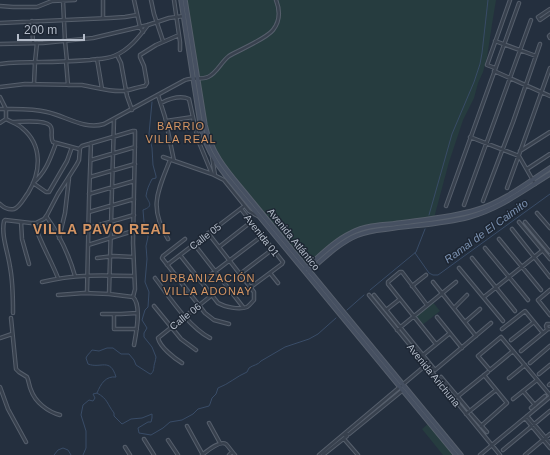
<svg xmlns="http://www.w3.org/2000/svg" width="550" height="455" font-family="Arial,sans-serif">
<rect width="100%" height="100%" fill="#242f3e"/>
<path fill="#263c3f" d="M185 0H496L493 18 487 57 483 72 478 83 474 98 463 120 449 162 434 218 371 227 349 234 308 264H305L225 169 208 137Z
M432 301 440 311 421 326 414 316Z
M429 423 456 455H443L422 429Z"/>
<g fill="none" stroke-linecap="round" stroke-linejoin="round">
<path stroke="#394c67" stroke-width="1" d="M429 215 452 134 474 82 480 64 482 53 488 0
M415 253 429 273 433 275H438L550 194
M370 290 416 252 425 229
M347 310 364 295
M97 393C101 383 106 376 116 377 110 357 101 369 88 364L86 358C87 355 90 353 92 350L99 351 107 348H113L121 354H129L134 360 136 365 150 374H151C155 370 153 367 155 362 155 360 156 359 156 357L152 347 144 337V333L147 328 142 320 145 310 148 307 149 292 145 282 147 259 146 246 148 237 147 229 144 222 143 210C154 206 149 203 146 196 147 189 149 185 152 179L156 178V176L153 165 152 148 149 134 152 102
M54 455 58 450 63 448 68 450 71 455
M83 455 86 448V431L81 415 83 405 89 400 93 401 95 398 93 394 97 393C108 399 107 404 114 413V416L122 424 131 419 142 418 152 414V418L151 422H148L138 428 139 433 151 435 163 428 170 422 182 420 193 414 198 409 209 406 210 404 212 398 216 394 218 388C229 384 237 376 247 372L249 368C253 365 258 365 261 361L285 347 309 339 318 334 336 318"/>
<defs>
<path id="street" d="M103 0V18
M134 0 140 27 143 32
M151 0 154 14 163 41
M174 0 180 42V50
M63 1 65 41 67 61
M0 6 13 7H37L52 1 75 0
M550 9 538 17 540 20 550 13
M32 21 33 43
M0 23 110 18 125 17 137 15
M550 35 549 36 550 38
M495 41 536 56
M0 44 43 43 93 38 148 25 169 18 184 16
M117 55 121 63 127 96 132 110
M97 59 102 89
M66 61 68 85
M0 64C15 62 28 62 43 62 59 62 75 61 90 60 98 59 107 59 114 56 129 50 139 37 148 25
M495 68 487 65 510 0
M494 71 550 96
M34 84 35 62 37 43
M0 87 25 84 82 85C95 87 109 92 123 91 130 90 138 87 145 86L147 83 144 66 140 57V55L156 45 179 35
M158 95 165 117 174 161
M0 97 6 109V119
M161 103C169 99 180 95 189 99L198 140 212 174
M0 109C16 109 32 108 47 112 66 116 84 130 104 124L185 80C193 77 201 80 208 77 217 73 221 62 229 56 239 50 266 39 273 30 280 21 280 10 276 0
M166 121 193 117
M13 122C20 122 48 119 51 127 53 132 50 137 53 142L79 149
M0 123 6 119
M470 137 519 156 535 184
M56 143C50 159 46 172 33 183L46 192H49L67 161 72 147
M520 151 550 132
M163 157 212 174 224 180 249 211 254 214 258 216
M212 157 215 175
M91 160 135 147
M527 169 550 154
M90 177 135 164
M507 188 533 116 550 68
M89 194 134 181
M483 201 513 122 540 44
M0 204C4 208 8 210 14 209 20 207 24 198 28 193 41 172 43 145 22 128 18 124 11 122 6 119
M464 205 531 20
M446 206 519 3
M241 209 283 262 282 264 251 287
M89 212 134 199
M537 213 550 228
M46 216C59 234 69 255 75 276
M21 222 22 239 29 264
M519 222 550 259
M525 222 550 252
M34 223C40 242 51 260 58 278
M89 228 134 215
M512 229 550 277
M59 238 65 213 69 178
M168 239C148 207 158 191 170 160
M185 239 163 256 162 258 205 313 214 320 229 324
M499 239 541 290
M194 244 243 307
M88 245 133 231
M219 247 251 222
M485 248 528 300
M180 255 218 303C225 307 239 310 247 307 250 305 252 302 254 300V292L208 233
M97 258 114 256 133 257
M472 258 515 311
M167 265 243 207
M459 268 503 321
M270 273 278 283
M240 274 273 249
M155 278C170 298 189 327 210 338
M42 282C74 274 102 275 134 276
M201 282 262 236
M433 282 476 336
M412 286 426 275
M550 290 538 300 550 315
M87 293 89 200 91 143
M109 294 114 120
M58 295 84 293 109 294 133 297C142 305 136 334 134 345
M369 295 500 455
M374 295 435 370 491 323
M484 297 543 250
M427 305 402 272H400L388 282V284L436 344
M154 306 181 339 196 350
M454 308 467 295
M386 310 400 299
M13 313C13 298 13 282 10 267 8 252 1 236 4 221L5 220 31 223H36L44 219 47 215 58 194 77 164 79 160 80 148 82 146 133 131H135V140L133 243 135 289 133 297
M102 314H121L137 313
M114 314V329H137
M437 317 462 348
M11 318 16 369 19 372 27 377C29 381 29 386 31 390 35 402 48 412 60 415
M465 322 480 309
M550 324H547L546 326 547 329H550
M502 329 525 311 543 333
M397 330 456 282
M0 338 12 334
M511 340 534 322
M513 351 490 370 478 356 501 337 550 395
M521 351 548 329
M423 355 450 333
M182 363C174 358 160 347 158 338L212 295
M530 363 550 346
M539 374 550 365
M441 377 468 409
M509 378 525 365
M549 385 550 384
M0 387 8 409 26 442
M523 391 535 405
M457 397 488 372
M513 399 537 380
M531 408 545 396
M466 414 496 390
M471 414 487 432
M527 416 550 443
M525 418 550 448
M209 423 220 443
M187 426 203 455
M481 426 507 403 484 375
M344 435 349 434 403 390
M144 439 154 455
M344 439 358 455
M168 440 178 455
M125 447 130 455
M503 450 550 411
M202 455C207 451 220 440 226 444 229 447 232 452 235 455
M229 455 232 452
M319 455 426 365
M323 455 347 436
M480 455 550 397
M525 455 550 434"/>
<path id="secondary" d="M181 0 201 129C206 147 214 161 226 176L456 455
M185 0 205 125C212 157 231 175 251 200L461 455
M306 268C320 256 334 241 351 233 364 226 379 225 393 224 420 220 450 218 476 210 503 202 527 183 550 168
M309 271C323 259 340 242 358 235 367 231 378 230 387 229 414 225 443 224 469 217 499 209 524 190 550 174"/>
</defs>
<use href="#street" stroke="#565f6c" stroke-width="4.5"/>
<use href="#secondary" stroke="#565f6c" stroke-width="5.5"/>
<use href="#street" stroke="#38414e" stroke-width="2.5"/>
<use href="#secondary" stroke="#465061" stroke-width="3.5"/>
</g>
<g text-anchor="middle" stroke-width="3" stroke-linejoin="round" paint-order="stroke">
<g font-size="10" fill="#b4bcc9" stroke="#1d2633">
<text transform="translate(262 235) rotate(52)" y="4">Avenida 01</text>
<text transform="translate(205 236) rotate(-37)" y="4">Calle 05</text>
<text transform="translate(294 239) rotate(51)" y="4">Avenida Atlántico</text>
<text transform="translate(185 316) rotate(-38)" y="4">Calle 06</text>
<text transform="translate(434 375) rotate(51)" y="4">Avenida Arichuna</text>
</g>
<g font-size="11" letter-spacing="1" fill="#d59563" stroke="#1d2633">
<text x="181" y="130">BARRIO<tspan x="181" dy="13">VILLA REAL</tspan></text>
<text x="208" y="282">URBANIZACIÓN<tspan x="208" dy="13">VILLA ADONAY</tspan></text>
</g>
<g font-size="11" font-style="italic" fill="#7c92b1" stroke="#1d2633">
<text transform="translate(486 231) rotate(-36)" y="4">Ramal de El Caimito</text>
</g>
<g font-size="14" font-weight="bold" letter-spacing="1" fill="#d59563" stroke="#1d2633">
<text x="102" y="234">VILLA PAVO REAL</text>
</g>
</g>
<path d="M18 34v6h66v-6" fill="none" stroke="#b4bcc9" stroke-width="2"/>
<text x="24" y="34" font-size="12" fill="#b4bcc9" stroke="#1d2633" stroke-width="3" paint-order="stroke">200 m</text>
</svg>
